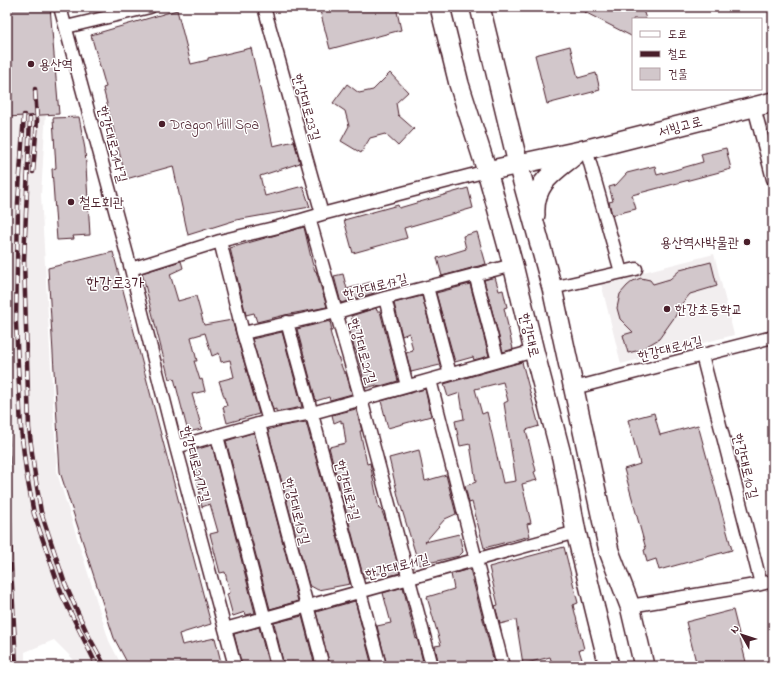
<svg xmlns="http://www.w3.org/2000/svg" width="780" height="673" font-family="'Indie Flower','Poor Story',sans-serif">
<rect width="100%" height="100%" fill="#fff"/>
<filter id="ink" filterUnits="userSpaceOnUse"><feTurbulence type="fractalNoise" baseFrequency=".025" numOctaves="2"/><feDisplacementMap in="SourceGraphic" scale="8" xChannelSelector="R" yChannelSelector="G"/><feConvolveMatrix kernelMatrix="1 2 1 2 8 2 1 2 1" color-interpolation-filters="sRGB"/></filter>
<g filter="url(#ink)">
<path fill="#f2eeef" d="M7 7H52L41 195 57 473 109 641 122 666H80L54 640 25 652V666H7Z
M714 254 734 335 621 364 601 283Z"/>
<path fill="#d2c7cb" stroke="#4a1f2b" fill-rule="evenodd" d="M7 7H50L59 114 7 117Z
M319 7H396L401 30 330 49Z
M575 7H642L646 19H633V37Z
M177 10 191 64 208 60V58L251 48 273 146 294 141 300 163 260 176 265 196 303 186 310 207 236 220 188 235 173 166 126 179 103 88 106 87 91 35Z
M570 46 578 78 596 73 600 90 547 104 535 55Z
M390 73 408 92 396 103 398 115 414 129 398 146 385 134 370 138 361 153 341 141 349 126 345 111 333 103 347 84 359 93 373 90Z
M79 117 85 149 90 235 73 236 74 239 57 240 52 169 56 168 53 118Z
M726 148 731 169 632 195 636 209 612 215 609 202 613 201 609 187 616 185 627 173 655 166 657 175 703 162 701 154Z
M468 188 473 208 404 228 407 238 353 253 344 220 398 205 399 208Z
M304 227 312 262 315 271H316L327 307 285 315 257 322 254 313 246 315 230 248Z
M477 232 486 264 442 276 437 258 466 249 463 236Z
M113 252 211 624 179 634 182 645 215 638 222 666H129L114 638 60 472 48 268Z
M181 261 183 268 170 274 178 301 196 296 204 325 232 320 259 414 227 423 223 407 227 406 219 381 234 377 230 360 221 362 219 353 212 356 205 333 191 337 197 361H194L200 380 202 379 205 391 192 394 202 429 188 432 174 378 169 379 142 273Z
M711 262 717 286 690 294 679 307 676 315 659 339 640 350 628 353 623 335 633 332 620 319 617 308 620 294 627 286 633 281 641 278 650 280 653 284 670 279 680 270Z
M343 274 347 289 371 282 374 293 341 303 334 276Z
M495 277 499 291 503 290 507 307 504 308 513 349 503 352 484 280Z
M470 284 489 356 474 360 473 357 455 362 436 293Z
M422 296 440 365 411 372 406 353 413 351 409 333 402 336 394 303Z
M376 308 377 311H380L398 381 377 387V385L366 388 356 350H355L349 331 355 329 351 316Z
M330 321 332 331H330L334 346 344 373H346L352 394 330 400 329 397 316 401 297 329Z
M282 332 302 407 276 412V409L273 410 252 339Z
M522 362 539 426 526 430 536 471 534 472 537 480 522 484 531 523 527 524 530 536 484 548 472 502 469 503 465 486 476 482 470 444 460 446 455 421 464 419 460 393 448 397 444 384ZM503 382 508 401 504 403 516 481 503 483 487 412 482 414 475 389Z
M425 389 431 416 388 428 381 401Z
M356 409 362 431H360L367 464 370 463 379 509H381L387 524 400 573 389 576 387 571 364 579 329 447 346 443 343 422 341 423V420L334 423 332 415Z
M654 413 660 435 698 425 732 550 659 570 656 559 647 562 644 550 646 549 624 469 640 464 628 420Z
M306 422 350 584 318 590 309 585 268 430 277 427Z
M252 433H254L298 601 270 609 226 441Z
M212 445 255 613 246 615 245 612 233 616 227 594 230 593 225 572 220 573 210 534 218 532 210 504 202 507 199 495H200L197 478H198L191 451Z
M419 450 425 481 446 475 456 514 445 519 425 542 459 534 463 552 459 556 419 565 399 500 389 458Z
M564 547 578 603 573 605 584 649 579 650 584 666H553L550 657 523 664 516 620 500 624 495 606 498 605 489 567Z
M470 569 495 666H439L435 646 441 645 427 597 454 589 451 574Z
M403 587 416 639 417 638 424 666H387L377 626 391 623 383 593Z
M355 601 372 666H330L316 612Z
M733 610 747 666H697L686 622Z
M302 616 315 666H284L274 623Z
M259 627 269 666H242L234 634Z"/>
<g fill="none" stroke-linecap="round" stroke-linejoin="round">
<defs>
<path id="minor" d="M60 7 131 269 176 447 235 666
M264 7 322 214
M66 27 150 7
M754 107 773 179
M586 149 621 272
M309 218 361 399 432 666
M220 241 243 333 269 421
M131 269 220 241 278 227 322 214 487 171
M475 274 498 361
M427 287 450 374
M552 288 636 269
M385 298 407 386
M287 322 380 666
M243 333 337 312 385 298 513 265
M702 355 761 584
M430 380 503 666
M574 388 773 337
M259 424 323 666
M217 436 277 666
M176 447 269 421 312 413 534 351
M630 606 761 584 773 581
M225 629 576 532"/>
<path id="primary" d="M440 7 459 84 487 171 513 265 534 351 562 458 576 532 609 666
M480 7 518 164 552 288 609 551 630 606 644 666
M487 171 580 151 773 102
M535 215C533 183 554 172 575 155"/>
</defs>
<use href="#minor" stroke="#4a1f2b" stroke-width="15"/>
<use href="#primary" stroke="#4a1f2b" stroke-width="22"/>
<use href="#minor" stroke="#fff" stroke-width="12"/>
<use href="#primary" stroke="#fff" stroke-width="19"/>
<defs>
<path id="rail" d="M24 115 18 203 16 323 21 429 26 471 34 514 62 595 97 666
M30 118 24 260 29 428 34 469 41 512 65 584 87 633 105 666
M33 172 37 120 35 89
M7 410 11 565 16 666
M7 655V666"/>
</defs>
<use href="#rail" stroke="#4a1f2b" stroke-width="4.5"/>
<use href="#rail" stroke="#fff" stroke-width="3" stroke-dasharray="9" stroke-linecap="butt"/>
</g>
</g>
<g fill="#4a1f2b" stroke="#fff" stroke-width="1.5">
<circle cx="31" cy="64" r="4"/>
<circle cx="162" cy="124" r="4"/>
<circle cx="71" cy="202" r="4"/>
<circle cx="747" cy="242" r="4"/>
<circle cx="667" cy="309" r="4"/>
</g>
<g text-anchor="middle" stroke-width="3" stroke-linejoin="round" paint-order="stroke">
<g font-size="14" fill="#4a1f2b" stroke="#fff" text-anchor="start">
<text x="39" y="69">용산역</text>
<text x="170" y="129">Dragon Hill Spa</text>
<text x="79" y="207">철도회관</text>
<text x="739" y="247" text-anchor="end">용산역사박물관</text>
<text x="675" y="314">한강초등학교</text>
</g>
<g font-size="14" fill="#4a1f2b" stroke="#fff">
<text transform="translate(307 107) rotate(74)" y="5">한강대로23길</text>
<text transform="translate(680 126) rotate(-15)" y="5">서빙고로</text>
<text transform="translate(113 144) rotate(75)" y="5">한강대로21나길</text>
<text transform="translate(375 286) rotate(-15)" y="5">한강대로17길</text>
<text transform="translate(530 335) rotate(76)" y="5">한강대로</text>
<text transform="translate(670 348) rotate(-14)" y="5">한강대로14길</text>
<text transform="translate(363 351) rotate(74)" y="5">한강대로21길</text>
<text transform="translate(196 464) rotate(75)" y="5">한강대로21가길</text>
<text transform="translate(746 466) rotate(76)" y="5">한강대로10길</text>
<text transform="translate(348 490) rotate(75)" y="5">한강대로7길</text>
<text transform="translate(297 511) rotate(75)" y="5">한강대로15길</text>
<text transform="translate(397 566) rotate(-15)" y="5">한강대로11길</text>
</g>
<g font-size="16" fill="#4a1f2b" stroke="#fff">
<text x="115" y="288">한강로3가</text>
</g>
</g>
<rect width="780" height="673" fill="none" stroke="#fff" stroke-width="24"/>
<rect x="12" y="12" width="756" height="649" fill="none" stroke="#4a1f2b" stroke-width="1.5" filter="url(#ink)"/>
<rect x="632" y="18" width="130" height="72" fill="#ffffff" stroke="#b7a5aa"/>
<rect x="640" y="31" width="20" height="6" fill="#ffffff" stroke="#b7a5aa"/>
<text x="668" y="38" font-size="12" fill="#4a1f2b">도로</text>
<rect x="640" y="51" width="20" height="6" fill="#4a1f2b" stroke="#b7a5aa"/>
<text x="668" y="58" font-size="12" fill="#4a1f2b">철도</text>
<rect x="640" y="68" width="20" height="12" fill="#d2c7cb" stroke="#b7a5aa"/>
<text x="668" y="78" font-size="12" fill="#4a1f2b">건물</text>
<g transform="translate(742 635) rotate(309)" stroke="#ffffff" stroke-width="3" paint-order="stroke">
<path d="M0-3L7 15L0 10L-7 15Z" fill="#4a1f2b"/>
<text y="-6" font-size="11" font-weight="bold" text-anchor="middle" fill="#4a1f2b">N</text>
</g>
</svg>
